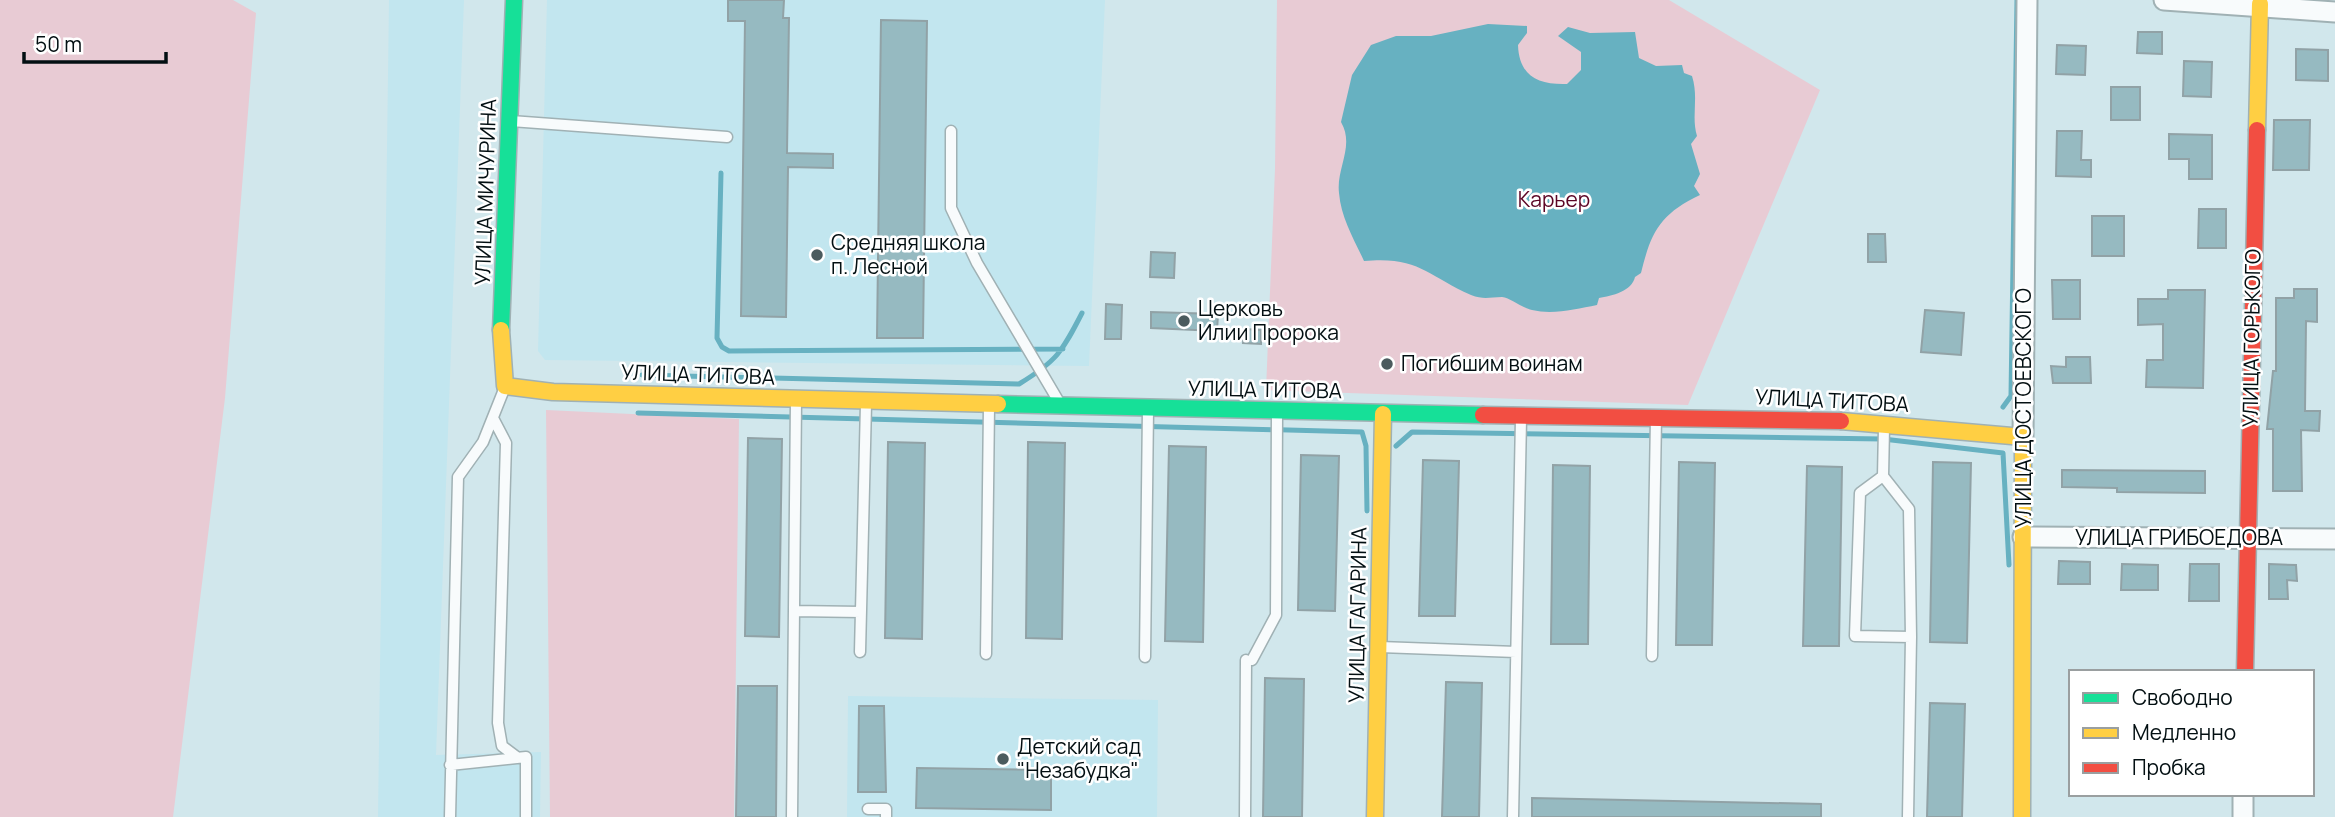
<svg xmlns="http://www.w3.org/2000/svg" width="2335" height="817" font-family="Manrope,sans-serif">
<rect width="100%" height="100%" fill="#d1e7ec"/>
<path fill="#c2e6ef" d="M389 0H464L436 755 541 752 540 817H378Z
M547 0H1105L1089 366 545 360 538 351Z
M848 696 1158 700 1157 817H847Z"/>
<path fill="#e8cbd4" d="M0 0H233L256 13 225 398 173 817H0Z
M1277 0H1669L1820 90 1688 405 1266 390 1275 169Z
M546 410 739 419 734 817H550Z"/>
<path fill="#67b1c1" d="M1488 24 1527 26V33L1518 45C1519 76 1538 85 1567 84L1581 70V52L1558 36 1568 27 1590 33 1635 32 1639 58 1656 66 1682 65 1684 73 1692 76C1699 98 1691 116 1697 136L1691 144 1700 174 1694 186 1700 195C1660 214 1651 232 1641 273L1635 277C1632 291 1612 296 1599 298L1597 305C1576 309 1553 315 1532 310 1522 308 1511 298 1502 297 1490 297 1484 300 1471 295 1426 275 1419 256 1364 261 1354 239 1341 218 1339 193 1336 168 1355 146 1341 122L1352 75 1371 45 1396 36H1431Z"/>
<g fill="none" stroke-linecap="round" stroke-linejoin="round">
<path stroke="#67b1c1" stroke-width="5" d="M721 173 717 338 722 347 729 351 1063 349
M642 375 1019 384C1057 361 1062 352 1082 313
M2003 407 2011 396 2017 0
M638 413 1362 432 1366 446 1367 511
M1396 446 1412 432 1883 439 2003 453 2009 565"/>
</g>
<path fill="#96bac1" stroke="#91a2a6" stroke-width="2" d="M728 0H784L783 18H789L787 153 833 154V168L788 167 786 317 741 316 745 21H728Z
M881 20 927 21 923 338H877Z
M2138 32H2162V54L2137 53Z
M2057 45 2086 46 2085 75 2056 74Z
M2296 49 2328 50V81L2296 80Z
M2184 61 2212 62 2211 97 2183 96Z
M2111 87H2140V120H2111Z
M2274 120H2310L2309 170H2273Z
M2057 131H2082L2081 160H2091V177L2056 176Z
M2169 134 2212 135V179H2189V159H2169Z
M2199 209H2226V248H2198Z
M2092 216H2124V256H2092Z
M1868 234H1885L1886 262H1868Z
M1151 252 1175 253 1174 278 1150 277Z
M2052 280H2080V319H2053Z
M2294 289H2317V322L2306 321 2305 411H2320L2319 431 2301 430 2302 491H2273V429H2267L2273 371H2276V298H2294Z
M2168 290H2205L2203 388 2146 387 2147 360H2163V324L2138 325V299H2168Z
M1106 304 1122 305 1121 339H1105Z
M1925 310 1964 313 1961 355 1921 352Z
M1151 312 1218 314 1217 331 1151 328Z
M1244 329 1261 330V344L1243 343Z
M2066 357H2090L2091 383H2053L2051 366 2066 367Z
M748 438 782 439 779 637 745 636Z
M888 442 925 443 922 639 885 638Z
M1028 442 1065 443 1062 639 1026 638Z
M1169 446 1206 447 1203 642 1165 641Z
M1301 455 1339 456 1335 611 1298 610Z
M1423 460 1459 461 1455 616H1419Z
M1679 462 1715 463 1712 645H1676Z
M1933 462 1971 463 1967 643 1930 642Z
M1553 465 1590 466 1588 644H1551Z
M1807 466 1842 467 1839 646H1803Z
M2062 470 2205 471V493L2117 492V488L2062 487Z
M2059 561 2090 562V584H2058Z
M2122 564 2158 565V590H2121Z
M2190 564H2219V601H2189Z
M2269 564 2296 565 2297 581 2287 580 2288 599H2269Z
M1265 678 1304 679 1302 817H1263Z
M1446 682 1482 683 1479 817H1442Z
M738 686H777L776 817H736Z
M1930 703 1965 704 1962 817H1927Z
M859 706H884L886 792H858Z
M917 768 1051 770V810L916 808Z
M1532 798 1821 804V817H1532Z"/>
<g fill="none" stroke-linecap="round" stroke-linejoin="round">
<defs>
<path id="lane" d="M511 121 727 137
M951 131V208L977 263 1059 402
M493 418 506 443 498 723 502 746 518 758
M1884 428 1883 476 1909 509 1911 637 1908 817
M1883 476 1860 493 1855 636 1911 637
M794 611 861 612
M1380 647 1516 652
M860 652 866 404
M986 654 989 406
M1652 656 1656 418
M1145 657 1148 409
M1252 660 1276 615 1277 415
M450 765 526 757V817
M868 809H886V817
M450 817 458 477 483 442 505 387
M792 817 796 401
M1245 817 1246 660
M1513 817 1521 419"/>
<path id="street" d="M2164 0 2335 12
M2023 437 2027 0
M2023 537 2335 539
M2243 817V794"/>
<path id="fast" d="M501 330 514 0
M998 404 1483 415"/>
<path id="slow" d="M2257 130 2260 4
M501 330 505 386 553 392 998 404
M1841 421 2023 437 2022 817
M1375 817 1383 414"/>
<path id="jam" d="M1483 415 1841 421
M2245 672 2257 130"/>
</defs>
<use href="#lane" stroke="#a0b1b4" stroke-width="13"/>
<use href="#street" stroke="#a0b1b4" stroke-width="23"/>
<use href="#fast" stroke="#a0b1b4" stroke-width="19"/>
<use href="#slow" stroke="#a0b1b4" stroke-width="19"/>
<use href="#jam" stroke="#a0b1b4" stroke-width="19"/>
<use href="#lane" stroke="#f8fbfc" stroke-width="10"/>
<use href="#street" stroke="#f8fbfc" stroke-width="19"/>
<use href="#fast" stroke="#16e098" stroke-width="16"/>
<use href="#slow" stroke="#ffcf43" stroke-width="16"/>
<use href="#jam" stroke="#f24e42" stroke-width="16"/>
</g>
<g fill="#4b5b5e" stroke="#fff" stroke-width="2.5">
<circle cx="817" cy="255" r="7"/>
<circle cx="1184" cy="321" r="7"/>
<circle cx="1387" cy="364" r="7"/>
<circle cx="1003" cy="759" r="7"/>
</g>
<g text-anchor="middle" stroke-width="5" stroke-linejoin="round" paint-order="stroke">
<g font-size="21" fill="#030f12" stroke="#fff">
<text transform="translate(486 192) rotate(-88)" y="7">УЛИЦА МИЧУРИНА</text>
<text transform="translate(2252 338) rotate(-89)" y="7">УЛИЦА ГОРЬКОГО</text>
<text transform="translate(698 375) rotate(2)" y="7">УЛИЦА ТИТОВА</text>
<text transform="translate(1265 390) rotate(1)" y="7">УЛИЦА ТИТОВА</text>
<text transform="translate(1832 401) rotate(3)" y="7">УЛИЦА ТИТОВА</text>
<text transform="translate(2024 408) rotate(-90)" y="7">УЛИЦА ДОСТОЕВСКОГО</text>
<text x="2179" y="545">УЛИЦА ГРИБОЕДОВА</text>
<text transform="translate(1358 615) rotate(-89)" y="7">УЛИЦА ГАГАРИНА</text>
</g>
<g font-size="21" fill="#5b0525" stroke="#fff">
<text x="1554" y="207">Карьер</text>
</g>
<g font-size="21" fill="#030f12" stroke="#fff" text-anchor="start">
<text x="831" y="250">Средняя школа<tspan x="831" dy="24">п. Лесной</tspan></text>
<text x="1198" y="316">Церковь<tspan x="1198" dy="24">Илии Пророка</tspan></text>
<text x="1401" y="371">Погибшим воинам</text>
<text x="1017" y="754">Детский сад<tspan x="1017" dy="24">"Незабудка"</tspan></text>
</g>
</g>
<rect x="2069" y="670" width="245" height="126" fill="#ffffff" stroke="#9a9fa0" stroke-width="2"/>
<rect x="2083" y="693" width="35" height="10" fill="#16e098" stroke="#9a9fa0" stroke-width="2"/>
<text x="2132" y="705" font-size="21" fill="#030f12">Свободно</text>
<rect x="2083" y="728" width="35" height="10" fill="#ffcf43" stroke="#9a9fa0" stroke-width="2"/>
<text x="2132" y="740" font-size="21" fill="#030f12">Медленно</text>
<rect x="2083" y="763" width="35" height="10" fill="#f24e42" stroke="#9a9fa0" stroke-width="2"/>
<text x="2132" y="775" font-size="21" fill="#030f12">Пробка</text>
<path d="M24 52v10h142v-10" fill="none" stroke="#030f12" stroke-width="3.5"/>
<text x="35" y="52" font-size="21" fill="#030f12" stroke="#ffffff" stroke-width="5" paint-order="stroke">50 m</text>
</svg>
